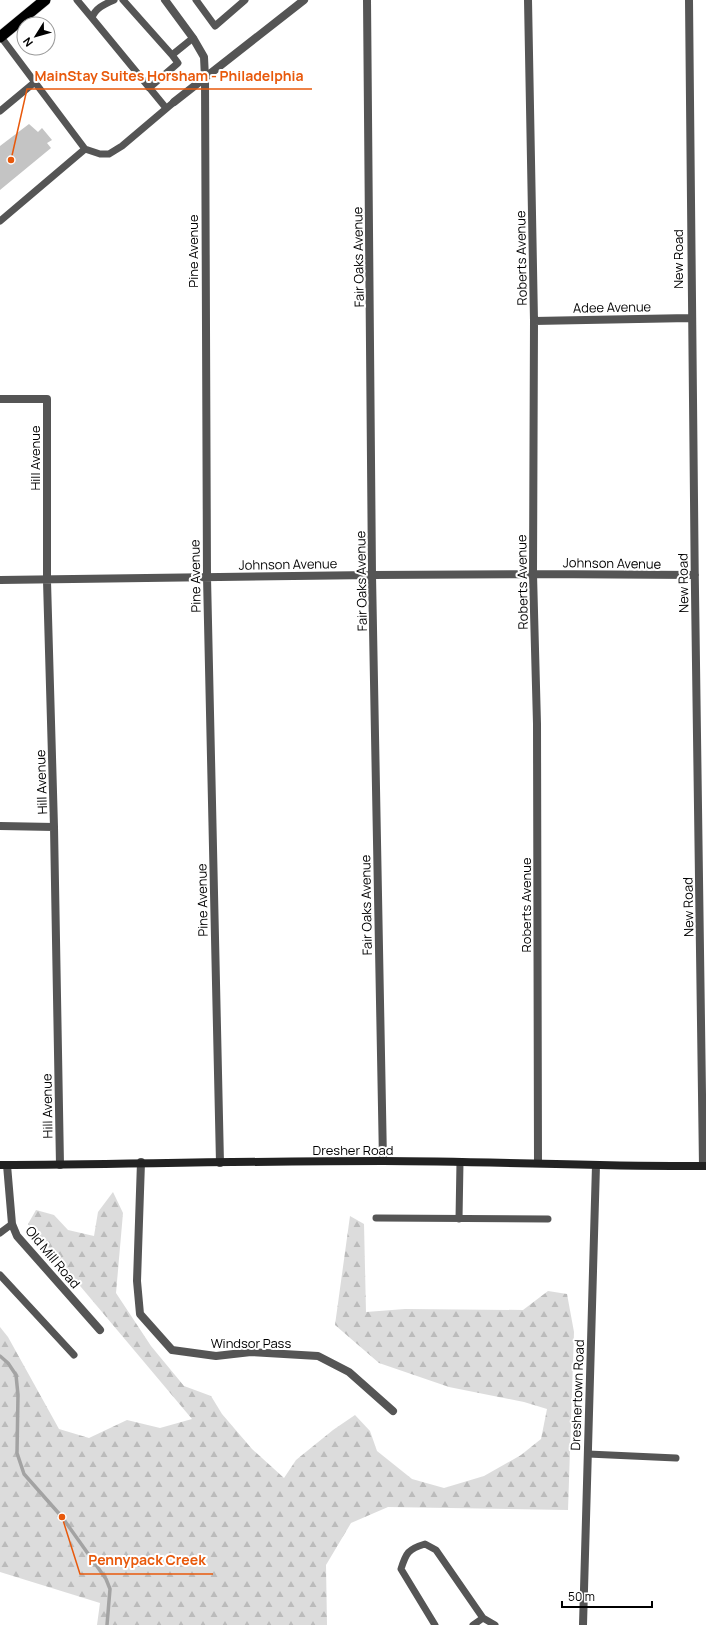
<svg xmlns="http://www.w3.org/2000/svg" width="706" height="1625" font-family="Manrope,sans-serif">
<defs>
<pattern id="forest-firs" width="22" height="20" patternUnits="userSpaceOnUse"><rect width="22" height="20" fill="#dcdcdc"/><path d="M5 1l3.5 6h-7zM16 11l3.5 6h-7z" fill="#bbb"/></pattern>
</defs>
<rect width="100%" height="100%" fill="#fff"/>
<path fill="url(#forest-firs)" d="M113 1192 123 1213 116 1293 151 1346 184 1386 211 1396 222 1414 252 1449 284 1478 296 1460 333 1430 355 1415 370 1431 377 1451 412 1479 444 1488 484 1476 521 1455 541 1439 547 1409 524 1402 449 1387 379 1363 335 1325 350 1216 364 1224 366 1312 405 1309 523 1310 548 1291 567 1294 574 1332 568 1510 388 1507 351 1523 326 1565 327 1625H97L100 1603 0 1572V1327L8 1337 59 1429 89 1438 127 1420 160 1428 192 1419 28 1224 36 1210 54 1215 68 1230 94 1236 98 1212Z"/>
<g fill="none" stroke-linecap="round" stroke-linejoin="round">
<path stroke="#a3a3a3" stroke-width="3.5" d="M0 1356 8 1363 16 1375 18 1395 17 1453 24 1474 62 1517 106 1579 110 1589 107 1625"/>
</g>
<path fill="#c4c4c4" d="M29 124 38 132 42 128 52 140 47 143 51 148 0 190V146Z"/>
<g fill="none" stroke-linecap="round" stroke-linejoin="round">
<defs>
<path id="trunk" d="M0 37 45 0"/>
</defs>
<use href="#trunk" stroke="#dbdbdb" stroke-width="12"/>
<path stroke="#555" stroke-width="7" d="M77 0 92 18
M114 0C105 4 95 8 92 18L166 108
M123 0 172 55 193 38
M196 0 215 26 245 0
M149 88 178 63 172 55
M0 111 35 82
M85 149 100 154H109L122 146 174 102
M0 221 85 149 1 37
M376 1218 548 1219
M459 1219 460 1162
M0 1233 12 1224
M0 1275 74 1355
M588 1454 676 1458
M435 1625 401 1569C406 1553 408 1549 425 1544L436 1550 483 1618 495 1625
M473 1625 483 1618"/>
<path stroke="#555" stroke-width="8" d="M165 0 193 38 204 57 205 78 207 577 220 1163
M367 0 372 575 383 1161
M528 0 534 321 533 574 537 724 538 1163
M689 0C691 389 698 777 703 1166
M174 102 304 0
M534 321 690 318
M0 399H47V581L54 827 60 1165
M0 580 372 575 533 574 695 575
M0 826 54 827
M141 1162 137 1281 140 1314 172 1350 216 1356 251 1352 318 1356 349 1372 393 1411
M7 1165 12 1224 17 1236 100 1330
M583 1625 596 1165"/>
<path stroke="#222" stroke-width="8" d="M0 1165C128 1164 255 1161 383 1161 491 1161 598 1167 706 1166"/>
<use href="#trunk" stroke="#000" stroke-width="11"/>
</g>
<g text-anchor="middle" stroke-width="4" stroke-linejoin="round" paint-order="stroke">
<g font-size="13" fill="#000" stroke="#fff">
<text transform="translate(193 251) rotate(-90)" y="5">Pine Avenue</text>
<text transform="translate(358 257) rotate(-91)" y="5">Fair Oaks Avenue</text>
<text transform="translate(521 258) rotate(-91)" y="5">Roberts Avenue</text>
<text transform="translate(678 259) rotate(-90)" y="5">New Road</text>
<text transform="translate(612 307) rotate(-1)" y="5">Adee Avenue</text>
<text transform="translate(35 458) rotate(-90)" y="5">Hill Avenue</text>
<text transform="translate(612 563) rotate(1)" y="5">Johnson Avenue</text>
<text transform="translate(288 564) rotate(-1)" y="5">Johnson Avenue</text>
<text transform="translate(195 576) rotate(-91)" y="5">Pine Avenue</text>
<text transform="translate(361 581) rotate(-91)" y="5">Fair Oaks Avenue</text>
<text transform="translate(522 582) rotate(-91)" y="5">Roberts Avenue</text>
<text transform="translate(683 583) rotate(-91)" y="5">New Road</text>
<text transform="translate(41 782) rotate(-92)" y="5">Hill Avenue</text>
<text transform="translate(202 900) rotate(-91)" y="5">Pine Avenue</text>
<text transform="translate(366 905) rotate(-91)" y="5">Fair Oaks Avenue</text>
<text transform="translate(526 905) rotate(-90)" y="5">Roberts Avenue</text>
<text transform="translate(688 907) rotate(-91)" y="5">New Road</text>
<text transform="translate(47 1106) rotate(-91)" y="5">Hill Avenue</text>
<text x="353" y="1155">Dresher Road</text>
<text transform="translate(53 1257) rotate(50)" y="5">Old Mill Road</text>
<text x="251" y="1348">Windsor Pass</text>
<text transform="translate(577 1395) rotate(-88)" y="5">Dreshertown Road</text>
</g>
</g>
<path fill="none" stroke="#e8590c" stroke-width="1.5" d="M11 160L27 89H312M62 1517L80 1574H213"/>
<g fill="#e8590c" stroke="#fff" stroke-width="1.5">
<circle cx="11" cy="160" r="4"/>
<circle cx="62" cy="1517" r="4"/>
</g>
<g font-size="14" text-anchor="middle" font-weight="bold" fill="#e8590c" stroke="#fff" stroke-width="4" stroke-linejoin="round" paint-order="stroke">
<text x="169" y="81">MainStay Suites Horsham - Philadelphia</text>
<text x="147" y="1565">Pennypack Creek</text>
</g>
<g transform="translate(36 36) rotate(233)"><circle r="19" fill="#ffffff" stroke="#999999"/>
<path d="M0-3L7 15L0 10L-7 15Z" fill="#000000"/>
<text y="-6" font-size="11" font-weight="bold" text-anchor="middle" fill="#000000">N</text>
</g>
<path d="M562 1601v6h90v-6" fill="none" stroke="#000000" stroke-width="2"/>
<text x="568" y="1601" font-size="12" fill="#000000" stroke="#ffffff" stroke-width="3" paint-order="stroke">50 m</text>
</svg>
